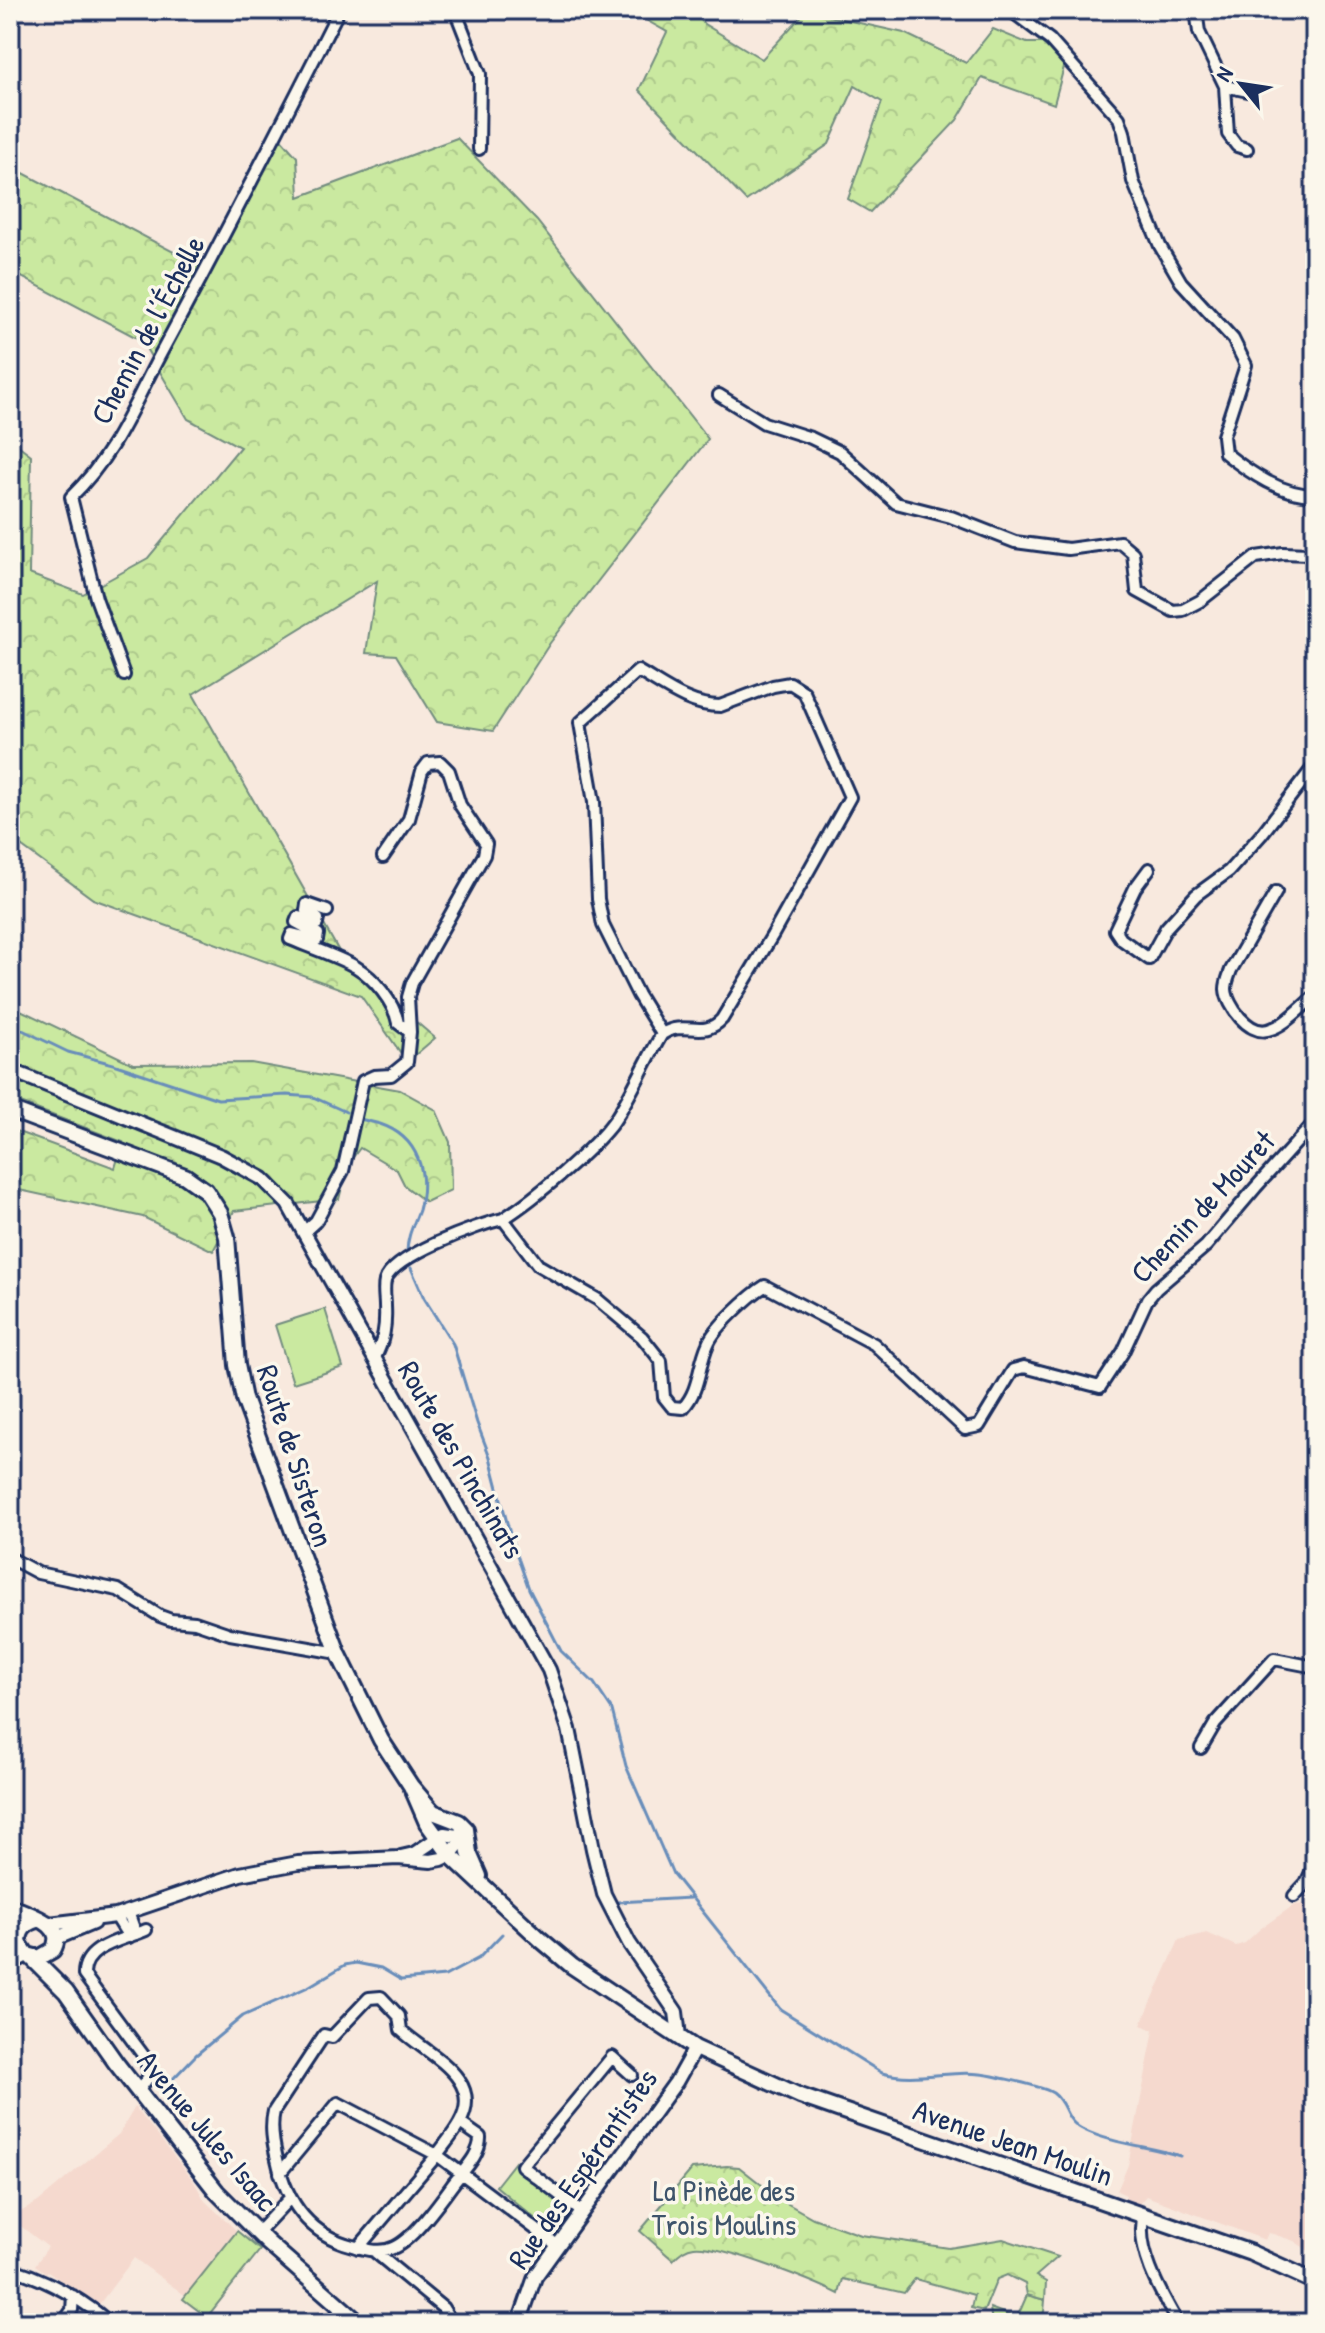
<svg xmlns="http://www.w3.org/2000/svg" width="1325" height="2333" font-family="'Patrick Hand',sans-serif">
<defs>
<pattern id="forest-crowns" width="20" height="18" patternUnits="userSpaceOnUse" patternTransform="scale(2)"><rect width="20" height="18" fill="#cae9a0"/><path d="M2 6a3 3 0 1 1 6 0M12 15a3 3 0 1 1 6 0" fill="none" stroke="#adc88c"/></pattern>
</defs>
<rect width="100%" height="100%" fill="#f8e9de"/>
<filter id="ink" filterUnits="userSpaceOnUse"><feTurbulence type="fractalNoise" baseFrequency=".0125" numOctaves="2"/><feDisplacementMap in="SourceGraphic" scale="16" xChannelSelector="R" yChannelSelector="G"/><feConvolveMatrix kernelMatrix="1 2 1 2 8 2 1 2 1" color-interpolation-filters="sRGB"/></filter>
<g filter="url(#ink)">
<path fill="#f5d9ce" d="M1315 1903V2255L1294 2241 1273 2234 1268 2233 1265 2240 1146 2196 1139 2204 1125 2199 1126 2195 1117 2191 1128 2165 1154 2030 1141 2025 1179 1940 1207 1933 1236 1946 1245 1943 1260 1929 1294 1905Z
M135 2107 193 2180 205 2201 237 2231 186 2296 134 2258 97 2307 48 2271 46 2273 35 2265 48 2247 10 2218 38 2202 119 2134Z"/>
<path fill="#cae9a0" stroke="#728c7f" stroke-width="2" d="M325 1309 343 1367 293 1383 275 1325Z
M515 2162 572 2209 552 2233 496 2186Z
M237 2231 260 2250 207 2317 183 2299Z
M1027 2295 1045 2300 1044 2312 1033 2323H992L990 2308 1017 2318Z"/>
<path fill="url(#forest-crowns)" stroke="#728c7f" stroke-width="2" d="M628 10H693L704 24 762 59 806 11 904 33 966 63 993 29 1027 43H1042L1065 63 1054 104 982 78 957 120 870 212 848 199 882 102 855 86 829 144 746 201 639 90 667 32Z
M275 132 297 157 299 197 457 138 537 221 708 439 550 643 493 731 437 722 396 655 366 653 377 581 193 694 344 960 435 1038 407 1062 361 996 93 899 10 838V439L31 455 29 574 83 594 148 558 240 447 188 419 141 340 10 271V166L206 269Z
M10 1005 133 1064 251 1063 400 1090 436 1110 450 1142 451 1190 426 1202 405 1186 397 1170 360 1148 348 1164 339 1199 234 1211 213 1251 143 1217 10 1188V1129L115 1168 123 1142 10 1099Z
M727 2166 739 2167 781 2200 813 2218 861 2235 949 2248 1003 2239 1058 2257 1036 2276 1046 2282 1045 2300 1027 2295 1025 2284 1007 2275 997 2279 984 2311 971 2308 974 2295 915 2279 904 2293 843 2279 839 2294C813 2281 719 2244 694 2247 685 2248 679 2253 673 2260L640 2231 692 2169Z"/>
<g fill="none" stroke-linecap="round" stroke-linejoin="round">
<path stroke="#688dba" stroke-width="3" d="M10 1024 68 1052 113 1064 218 1099 287 1095 313 1097 346 1112
M356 1118C364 1120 372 1122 380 1124 419 1137 429 1174 419 1210 414 1224 407 1236 407 1252
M411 1268 424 1298 453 1344 477 1423 490 1457 511 1538 529 1589 561 1651 594 1683 612 1710 626 1766 673 1874 780 2009 882 2073C919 2083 956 2067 993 2076 1009 2080 1040 2085 1053 2093 1068 2104 1063 2120 1084 2130 1113 2144 1149 2146 1180 2156
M618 1902 690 1898
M167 2085 196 2055 243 2016 308 1987 345 1965 356 1963 381 1968 401 1980 445 1976 479 1958 502 1934"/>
<defs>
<path id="minor" d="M455 10 480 74 479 149
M1010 10 1050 40 1119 118 1124 132 1133 181 1160 246 1181 282 1233 339 1246 365 1223 436 1225 453C1250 473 1282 495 1315 495
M1196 10 1199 32 1225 86 1228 134 1237 146 1247 149
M1225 86 1248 91
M719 395 764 423 811 438 840 452 896 503 951 517 1015 542 1068 549 1120 542 1133 553 1137 591 1173 611 1183 610 1200 601 1256 557 1283 553 1308 554 1315 558
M124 675 96 598 71 497C116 453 132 407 161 353 222 240 281 125 339 10
M383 857 409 819 422 771 428 763 440 762 449 771 460 805 486 844 484 855 412 983 408 997 410 1032
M1149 869 1135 888 1115 930 1121 939 1149 959 1166 928 1196 895 1229 871 1261 835 1315 765
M1276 892 1231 970C1229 976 1226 982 1226 989 1227 1006 1249 1035 1268 1030 1285 1026 1301 1007 1315 996
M503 1219C534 1199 592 1151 614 1121 632 1094 645 1062 662 1034 685 1019 703 1040 722 1019L772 936 850 797 804 692 790 683 773 686 720 706C689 706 664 686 638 671L580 723 594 802 598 899 603 925 638 995 662 1034
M304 1232 316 1221 343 1171 363 1081 374 1076 391 1075 407 1062 410 1032 398 1023C394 1002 374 978 356 967 341 958 307 946 290 939L292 934 317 940 318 934 296 922 298 917 317 924 318 919 306 911 307 904 327 911
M374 1359C384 1341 386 1326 385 1306 385 1298 383 1289 385 1281 392 1256 477 1225 503 1219L538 1265 597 1299 642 1337 661 1361 664 1397 672 1407 683 1408C700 1390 698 1366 708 1344 714 1328 750 1295 765 1286L874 1344 965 1429 979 1426 1013 1370 1024 1367 1100 1387 1123 1352 1147 1300 1156 1289 1206 1246 1256 1187 1315 1122
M10 1558 38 1573 118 1590 160 1616 171 1620 195 1622 230 1634 338 1653
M1201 1748 1215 1724 1274 1659 1315 1667
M1294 1896 1306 1883 1315 1864
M128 1912 136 1934
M116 1916 129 1937
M138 2092 149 2076 146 2059 84 1975C83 1946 124 1940 146 1930
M460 2123 480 2137C481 2154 463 2171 453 2184 440 2202 415 2237 395 2247 381 2254 367 2250 353 2246 309 2235 286 2201 277 2159 273 2143 270 2127 274 2111L324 2035 332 2037 369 1998 381 1997 399 2016 401 2030C428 2055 486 2079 459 2124 453 2135 444 2145 437 2155L557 2245
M280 2173 338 2103 437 2155 358 2248
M582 2212 522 2166 612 2057 632 2075
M1144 2215C1134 2248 1162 2295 1178 2323
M257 2233 289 2199
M375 2252 443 2308 452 2323
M10 2268C47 2280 81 2298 110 2323
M63 2323 72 2310 73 2296
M330 2323 342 2309"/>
<path id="tertiary" d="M10 1070 221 1156 263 1179 288 1204 549 1670 569 1729 593 1849 604 1894 629 1943 676 2012 679 2036
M401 1857 414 1854 444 1834 457 1836 465 1843
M49 1924 116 1916 240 1874 298 1863 398 1858 431 1861 442 1859 450 1855 459 1844 462 1829
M57 1938 93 1923
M10 1953 19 1943
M10 1964 27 1955
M519 2323 535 2277 676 2082 695 2048"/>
<path id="secondary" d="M10 1110 185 1176 206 1191 220 1213 227 1237 237 1365 244 1399 338 1653 381 1740 411 1786 433 1812 459 1822 466 1829 469 1853 479 1876
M411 1786 427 1823 450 1855 540 1939 572 1966 695 2048 800 2096 1251 2253 1315 2282
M10 1906C28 1915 68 1923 53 1950L39 1958 27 1955 19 1943C19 1930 25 1924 37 1920
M31 1957 66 1992 116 2063 217 2192 268 2243 359 2323"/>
</defs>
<use href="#minor" stroke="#1b2f5e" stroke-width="16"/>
<use href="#tertiary" stroke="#1b2f5e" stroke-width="18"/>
<use href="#secondary" stroke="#1b2f5e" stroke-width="20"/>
<use href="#minor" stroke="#fbf7ec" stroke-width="10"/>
<use href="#tertiary" stroke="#fbf7ec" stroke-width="12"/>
<use href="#secondary" stroke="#fbf7ec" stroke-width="14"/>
</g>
</g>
<g text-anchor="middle" stroke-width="7" stroke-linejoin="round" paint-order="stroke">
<g font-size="30" fill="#1b2f5e" stroke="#fbf7ec">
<text transform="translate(148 330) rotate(-62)" y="10">Chemin de l’Échelle</text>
<text transform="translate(1203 1207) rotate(-47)" y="10">Chemin de Mouret</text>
<text transform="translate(295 1456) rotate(72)" y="10">Route de Sisteron</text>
<text transform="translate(461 1460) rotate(60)" y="10">Route des Pinchinats</text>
<text transform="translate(207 2131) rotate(50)" y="10">Avenue Jules Isaac</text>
<text transform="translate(1013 2143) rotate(19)" y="10">Avenue Jean Moulin</text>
<text transform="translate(583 2169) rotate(-55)" y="10">Rue des Espérantistes</text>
</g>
<g font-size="30" fill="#3e546b" stroke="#fbf7ec">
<text x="724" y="2201">La Pinède des<tspan x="724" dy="34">Trois Moulins</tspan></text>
</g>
</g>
<rect width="1325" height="2333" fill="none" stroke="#fbf7ec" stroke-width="40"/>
<rect x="20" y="20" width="1285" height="2293" fill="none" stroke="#1b2f5e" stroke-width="3" filter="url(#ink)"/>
<g transform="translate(1241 84) rotate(300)" stroke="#fbf7ec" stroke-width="6" paint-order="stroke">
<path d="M0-6L14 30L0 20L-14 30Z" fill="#1b2f5e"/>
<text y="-12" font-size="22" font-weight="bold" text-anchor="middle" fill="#1b2f5e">N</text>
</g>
</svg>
